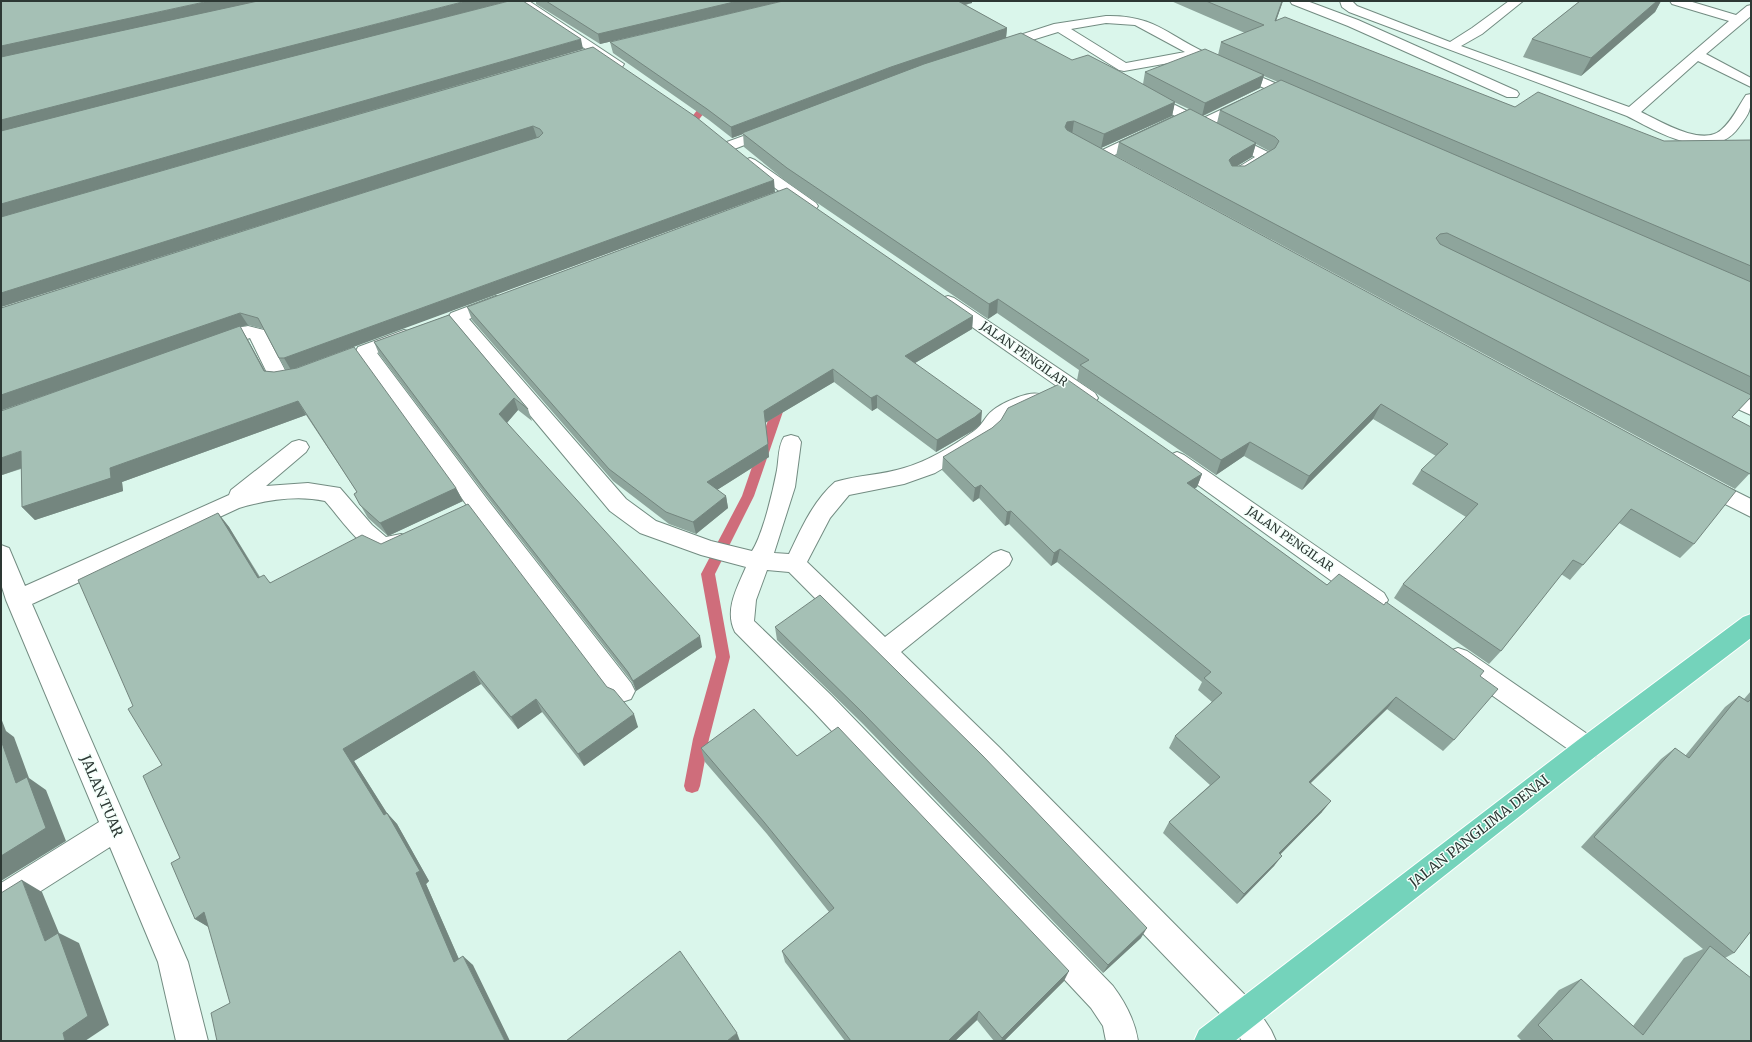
<svg xmlns="http://www.w3.org/2000/svg" width="1752" height="1042" font-family="Merriweather,serif">
<rect width="100%" height="100%" fill="#daf6eb"/>
<g fill="none" stroke-linecap="round" stroke-linejoin="round">
<path fill="#cf6d7b" fill-rule="evenodd" d="M710 97 713 98V102L688 133H682V129L707 98Z
M781 396 787 400 754 496 715 574 730 657 709 739 700 786 698 791 692 793 686 791 684 786 693 739 716 657 701 574 742 496 775 400Z"/>
<defs>
<path id="minor" d="M515 1H529L624 64 622 67H612Z
M1290 1H1307L1358 20 1517 91 1519 94 1517 97H1507L1348 26 1292 4Z
M1340 1H1352L1357 6 1450 42 1472 28 1509 1H1523L1482 34 1461 46 1629 107 1729 21 1672 4 1670 1H1689L1736 15 1747 6 1751 5V16L1706 54 1751 78V87L1698 61 1641 112C1660 121 1702 147 1721 130 1732 121 1738 107 1746 95L1751 94C1751 111 1749 114 1739 127 1712 165 1658 132 1627 116L1349 12 1342 7Z
M1106 16C1152 15 1164 32 1202 51 1235 67 1269 80 1303 95L1305 98 1303 101H1293L1197 58 1124 71 1119 70 1058 32 1000 50 995 49 993 46 995 43 1054 24ZM1106 23 1135 25 1185 52 1126 63 1071 29Z
M1147 91 1191 113 1193 116 1191 119 1106 159H1096L1093 156 1096 153 1175 116 1142 98 1140 95 1142 92Z
M1244 99 1249 100 1251 103 1249 106 1207 127H1197L1195 124 1197 121Z
M771 126 776 127 778 130 776 133 729 151 724 149 721 146 724 143Z
M1227 132 1270 153 1273 157 1270 160 1247 174H1237L1234 171 1237 168 1255 157 1222 139 1220 136 1222 133Z
M750 158 755 160 816 203 818 206 816 209 810 211 804 209 745 166 742 163 745 160Z
M496 296 502 298 505 302 502 306 469 319 626 499 656 521 711 541 752 551C763 534 773 491 777 470 779 459 778 446 784 437L791 435 798 437 801 442 795 487 774 553 789 554C801 529 813 501 835 482 858 475 882 475 904 468 928 461 953 446 974 431 983 425 985 416 992 411 1001 403 1028 391 1039 394L1042 399 1039 404 1005 421 998 433 989 441 935 473 904 484 849 495 830 518 807 562 885 637 993 553 1001 550 1009 553 1012 559 1009 565 901 652 1000 748 1254 1004 1271 1030 1276 1041H1242L1232 1026 982 766 789 572 767 570 756 600 754 621 831 695 1113 986C1125 1002 1135 1021 1138 1041H1106L1103 1026 1091 1008 813 711 735 632C724 610 737 588 746 567L701 555 640 533 610 511 448 317 451 313Z
M948 296 954 298 1095 393 1098 398 1095 403 1088 405 1081 403 942 306 939 302 942 298Z
M248 326 264 330 286 372 300 369 307 370 310 375 307 380 285 386 272 383 250 338 216 349 209 347 207 343C213 332 236 328 248 326Z
M404 330 411 332 413 336 411 340 377 353 487 499 631 683 635 691 631 699 622 702 613 699 471 511 356 351 358 347Z
M1718 385 1751 400V415L1711 397 1708 392 1711 387Z
M299 440 306 442 309 447 306 452 266 486 308 483 340 488 372 525 386 537 401 534 409 537 412 543 409 549C403 552 395 555 388 555 364 556 340 517 325 501 297 495 266 500 239 508L32 604 188 962 208 1041H176L158 962 110 847 11 910 1 914V883L99 822 6 600 1 584V545L9 548 25 586 229 495 231 490 292 442Z
M1177 452 1184 455 1384 593 1388 600 1384 607 1376 610 1368 607 1170 465 1167 460 1170 455Z
M1705 476 1751 499V517L1697 490 1694 484 1697 478Z
M1458 648 1467 651 1596 740 1600 748 1596 756 1587 760 1578 756 1449 665 1446 658 1449 651Z"/>
<path id="major" d="M1751 614V638L1596 756 1235 1041H1194L1199 1030 1578 740 1743 617Z"/>
</defs>
<use href="#minor" stroke="#738c82" stroke-width="2"/>
<use href="#major" stroke="#fff" stroke-width="2"/>
<use href="#minor" fill="#fff" fill-rule="evenodd"/>
<use href="#major" fill="#74d3bb" fill-rule="evenodd"/>
</g>
<path fill="#8ea59c" fill-rule="evenodd" d="M1 1 583 49 400 102 593 47 775 192 291 369 456 488 463 501 388 536 368 518 354 494 357 492 306 415 122 482 123 491 35 520 22 507 21 469 2 475 81 383 2 410 1 409V308L537 138 1 307ZM248 325 264 329 279 358 286 370H291L274 372 265 371 248 340 240 327Z
M536 1H783L600 44 536 4Z
M1171 1H1283L1276 21 1515 107 1664 141 1751 140V397L1732 417 1751 472 1735 489 1116 156 1119 142 1189 109 1174 102H1175L1172 116 1101 148 1694 544 1680 558 1619 523 1570 580 1561 574 1501 651 1489 664 1394 598 1403 584 1466 517 1412 484 1421 470 1436 456 1373 419 1302 490 1244 456 1216 475 1077 380 1079 370 997 313 988 319 788 183 744 147 743 134 732 138 709 120 613 53 610 42 972 3 965 5 1007 28 1006 37 1072 60 1143 84 1145 72 1218 55 1221 42 1245 33ZM1264 76 1278 82 1220 110 1217 123 1203 116 1260 88ZM1256 144 1269 151 1245 166H1237L1252 157Z
M1580 1H1661L1655 12 1581 76 1523 57 1532 39Z
M467 307 973 316 972 329 915 363 981 424 974 430 936 452 877 408 872 411 834 382 765 423 769 457 717 490 726 496 728 508 696 534 669 524 613 481 472 320Z
M449 315 528 409 532 421 518 410 507 423 702 647 636 691 632 682 488 498 379 354 374 342Z
M943 457 1202 474 1197 487 1194 489 1327 585 1480 676 1454 740 1443 751 1387 709 1311 783 1322 812 1280 854 1274 866 1237 904 1163 833 1169 822 1210 785 1169 748 1175 736 1212 702 1198 690 1202 682 1057 562 1051 566 1009 524 1005 526 979 498 973 502 942 470Z
M218 513 229 527 260 577 270 582 607 687 638 727 584 766 542 712 518 729 481 684 354 761 387 813 397 824 429 881 426 884 459 959 473 965 209 927 195 919 180 858 162 765 133 706Z
M775 627 1141 938 1103 973 863 724 777 640Z
M1751 691V931L1734 953 1725 958 1751 1041H1522L1517 1036 1559 990 1581 979 1633 1026 1684 958 1703 949 1581 847 1661 759 1675 748 1685 756 1725 707 1739 696 1744 699Z
M701 748 797 756 1064 981 1004 1041H994L977 1020 955 1041H845L785 962 782 951 829 912 767 834 705 762Z"/>
<path fill="#74867f" d="M209 1H260L1 58V46Z
M466 1H509L1 133V120Z
M738 1H783L600 44 598 34Z
M951 1H972V3L951 8Z
M1282 1H1283L1271 35 1275 21Z
M1657 1H1661L1655 12 1581 76 1591 58Z
M1007 28 1006 38 742 133 743 134 732 138 731 127 891 67Z
M581 39 583 49 1 217V204Z
M1264 75 1260 88 1202 116 1205 103Z
M1175 102 1172 116 1101 148 1104 134Z
M1074 121 1072 135 1063 141 1065 127 1067 122Z
M533 126 537 138 1 307V293Z
M1256 143 1252 157 1227 172 1229 160 1232 157Z
M774 180 775 192 291 370 284 358Z
M998 299 997 313 988 319 989 304Z
M240 313 248 325 240 327 248 340 272 384 264 371 240 327 2 410 1 409V395Z
M973 316 972 329 905 369V356Z
M833 369 834 382 765 423 764 411Z
M877 395V408L872 411 871 398Z
M514 398 518 410 504 426 499 414Z
M298 401 306 415 122 482 123 491 35 520 22 507 110 468Z
M1381 404 1373 419 1302 490 1309 476Z
M982 411 981 424 974 430 936 452 937 440Z
M1250 442 1244 456 1216 475 1221 460Z
M768 444 769 457 709 495 707 482Z
M21 451 33 464 2 475 1 474V458Z
M1202 474 1197 487 1182 497 1187 483Z
M981 485 979 498 973 502 975 488Z
M456 488 463 501 388 536 380 523Z
M726 496 728 508 696 534 693 522Z
M1011 511 1009 524 1005 526 1007 512Z
M218 513 229 527 268 592 258 578Z
M1060 549 1057 562 1051 566 1054 553Z
M700 636 702 647 636 691 633 681Z
M474 671 481 684 354 761 395 826 384 815 343 749Z
M1396 697 1387 709 1300 793 1309 782Z
M536 699 542 712 518 729 511 717Z
M634 714 638 727 584 766 578 754Z
M1 718 6 731 14 737 29 778 46 790 66 841 1 881Z
M1331 801 1322 812 1271 864 1279 853Z
M387 813 397 824 429 881 426 884 464 971 454 962Z
M1282 856 1274 866 1237 904 1244 894Z
M22 880 42 892 59 933 79 943 109 1025 85 1041H65L63 1033 45 941Z
M204 912 210 928 195 919Z
M1147 928 1141 938 1103 973 1108 965Z
M463 956 473 965 510 1041H505Z
M1069 971 1064 981 1004 1041H1001L1002 1038Z
M979 1011 977 1020 955 1041H948Z
M737 1033 740 1041H727Z"/>
<path fill="#a5c0b5" stroke="#74867f" d="M1 1H209L1 46Z
M258 1H466L1 120V57Z
M509 1H523L581 39 1 204V131Z
M546 1H738L598 34Z
M783 1H958L1007 28 891 67 731 127 707 109 610 42Z
M1206 1H1282L1275 21 1285 17 1515 107 1538 92 1664 141 1751 140V266L1221 42 1264 25Z
M1580 1H1657L1591 58 1532 39Z
M1021 33 1072 60 1088 55 1121 72 1175 102 1104 134 1074 121 1067 122 1065 127 1067 130 1736 491 1694 544 1631 509 1583 565 1573 560 1501 651 1403 584 1478 504 1421 470 1448 444 1381 404 1309 476 1250 442 1221 460 1080 365 1089 360 998 299 989 304 787 168 742 133 924 64Z
M593 47 696 117 774 180 284 358H279L258 318 240 313 1 395V308L539 137 543 133 540 129 533 126 1 293V217Z
M1205 49 1264 75 1205 103 1145 72Z
M1281 80 1751 282V377L1447 233 1440 234 1436 238 1440 244 1751 395V397L1732 417 1751 427V472L1750 474 1119 142 1190 109 1256 143 1232 157 1229 160 1232 166H1245L1275 148 1279 141 1275 137 1220 110Z
M787 188 973 316 905 356 982 411 975 417 937 440 877 395 871 398 833 369 764 411 768 444 707 482 726 496 693 522 666 512 609 469 467 307Z
M449 315 528 409 514 398 499 414 700 636 633 681 628 672 483 487 374 342Z
M240 326 264 371 274 372 297 368 354 347 456 488 380 523 360 505 354 494 357 492 298 401 110 468 111 478 22 507 21 451 1 458V411Z
M1068 380 1202 474 1187 483 1327 585 1339 574 1384 605 1386 602 1484 671 1480 676 1498 689 1454 740 1396 697 1309 782 1331 801 1279 853 1282 856 1244 894 1169 822 1220 777 1175 736 1222 693 1204 678 1211 672 1060 549 1054 553 1011 511 1007 512 981 485 975 488 943 457 992 428 1001 420 1008 408Z
M468 504 607 687 614 690 634 714 578 754 536 699 511 717 474 671 343 749 384 815 387 813 420 871 416 873 454 962 463 956 505 1041H217L211 1013 230 1003 204 912 195 919 171 863 180 858 143 776 162 765 128 709 133 706 78 580 218 513 258 578 264 575 270 583 362 535 381 544Z
M820 595 983 756 1147 928 1108 965 862 712 775 627Z
M1739 696 1748 702 1751 699V931L1734 953 1594 837 1675 748 1689 758Z
M754 709 797 756 838 727 1069 971 1002 1038 979 1011 948 1041H851L782 951 834 908 764 822 701 748Z
M1 740 16 783 27 777 46 828 1 856Z
M22 880 45 941 58 933 88 1016 63 1033 65 1041H1V893Z
M1710 946 1751 978V1041H1554L1538 1025 1581 979 1643 1035Z
M680 951 737 1033 727 1041H566Z"/>
<g text-anchor="middle" stroke-width="3" stroke-linejoin="round" paint-order="stroke">
<g font-size="12" fill="#2d3834" stroke="#f3fffa">
<text transform="translate(1024 354) rotate(35)" y="4">JALAN PENGILAR</text>
<text transform="translate(1290 539) rotate(35)" y="4">JALAN PENGILAR</text>
</g>
<g font-size="14" fill="#2d3834" stroke="#f3fffa">
<text transform="translate(102 796) rotate(67)" y="5">JALAN TUAR</text>
<text transform="translate(1479 831) rotate(-38)" y="5">JALAN PANGLIMA DENAI</text>
</g>
</g>
<rect width="1752" height="1042" fill="none" stroke="#2d3834" stroke-width="4"/>
</svg>
